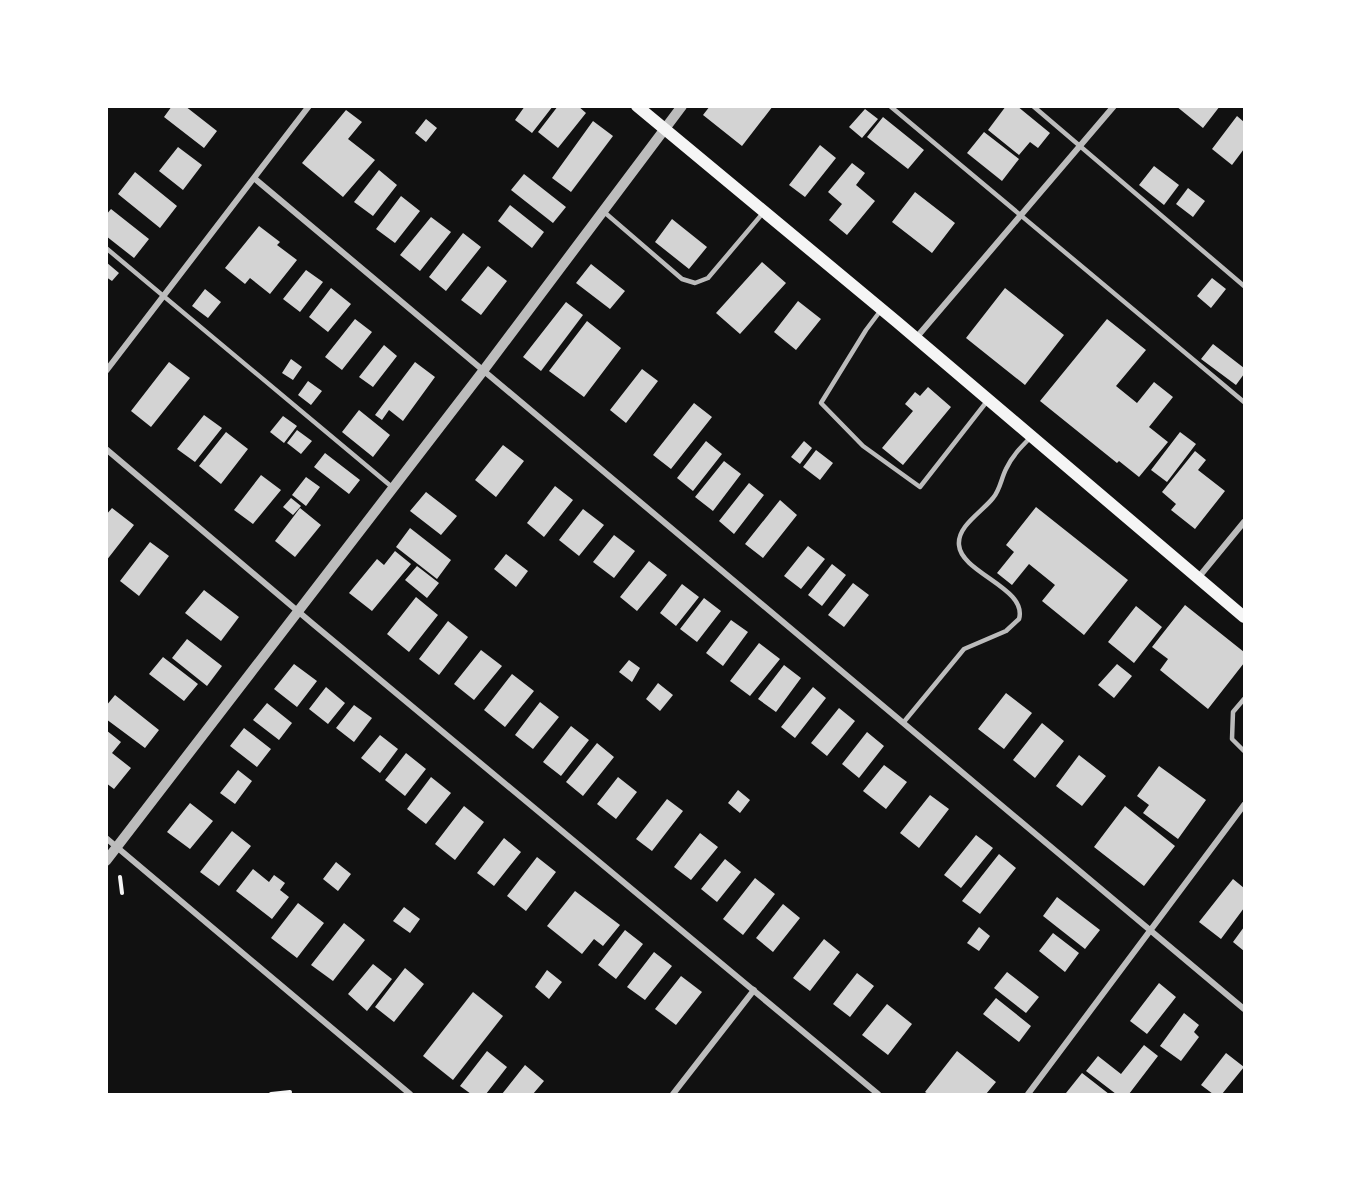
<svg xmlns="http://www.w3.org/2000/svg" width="1351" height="1201" font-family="Roboto,sans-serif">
<rect width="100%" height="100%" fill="#111"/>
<path fill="#d3d3d3" d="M172 106H185L217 131 204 148 164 117Z
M525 106H553L532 133 515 120Z
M558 106H578L586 113 558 148 538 132Z
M710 106H773L742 146 703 115Z
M1006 106H1017L1050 133 1038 148 1030 142 1019 155 988 130Z
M1176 106H1220L1203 128Z
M865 109 878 119 862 138 849 127Z
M346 110 362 122 348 139 375 160 343 197 302 163Z
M1237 116 1244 122V149L1232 165 1212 149Z
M883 117 924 150 908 169 867 137Z
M426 119 437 128 426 142 415 133Z
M593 121 613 136 571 192 552 178Z
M984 132 1019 159 1002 181 967 153Z
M820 145 836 158 805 197 789 185Z
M178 147 202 165 183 190 159 171Z
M852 163 865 173 856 185 875 201 847 235 829 220 842 204 828 192Z
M1154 166 1179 185 1164 205 1139 185Z
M379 170 397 185 373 216 354 202Z
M135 172 177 206 160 228 118 194Z
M524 174 566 207 553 223 511 190Z
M1188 188 1205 201 1193 217 1176 204Z
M915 192 955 223 932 253 892 222Z
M401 196 420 211 395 243 376 229Z
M510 205 544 232 532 248 498 221Z
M111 209 149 239 134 258 106 236V215Z
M431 217 451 232 420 271 400 255Z
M672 219 707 247 689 269 655 242Z
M259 226 280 242 277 245 297 260 270 294 250 278 245 284 225 268Z
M463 233 481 247 446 291 429 277Z
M106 262 119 273 112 281 106 277Z
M762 262 786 283 740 334 716 313Z
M591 264 625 291 610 309 576 283Z
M488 266 507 281 481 315 461 300Z
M306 270 323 282 300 312 283 299Z
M1212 278 1226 289 1211 308 1197 296Z
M331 288 351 304 328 332 309 317Z
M1005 288 1064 335 1025 385 966 338Z
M205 289 221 302 208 318 192 306Z
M798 301 821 319 796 350 774 332Z
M566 302 583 315 541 371 523 357Z
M355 319 372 332 342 370 325 357Z
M1107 319 1146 350 1116 386 1137 403 1154 382 1173 397 1149 427 1168 442 1139 477 1119 461 1117 463 1040 401Z
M587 321 621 348 584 397 549 371Z
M1213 344 1244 368V374L1236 385 1201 359Z
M384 345 397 356 373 387 359 377Z
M291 359 302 367 293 380 282 373Z
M169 362 190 378 151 427 131 411Z
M415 362 435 377 403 421 389 410 382 420 375 415Z
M642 369 658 381 626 423 610 410Z
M308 381 322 391 311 405 298 395Z
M928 387 951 407 903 465 882 448 913 411 905 404 915 392 920 396Z
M694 403 712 417 671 469 653 455Z
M359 410 390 435 373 457 342 432Z
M204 415 222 428 195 462 177 449Z
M283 416 297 426 284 443 270 432Z
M297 430 312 441 301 454 287 443Z
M226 432 248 449 221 484 199 466Z
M1180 432 1196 444 1167 482 1151 470Z
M706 441 722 454 693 491 677 478Z
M804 441 812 448 800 464 791 457Z
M503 445 524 461 496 497 475 480Z
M816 450 833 463 820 480 803 467Z
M1195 451 1206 460 1198 470 1225 491 1195 529 1171 510 1176 504 1162 492Z
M325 453 360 480 349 494 314 467Z
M724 461 741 474 713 511 695 497Z
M261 475 281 490 253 524 234 510Z
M306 477 320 487 306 506 292 495Z
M749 483 764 495 734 534 719 521Z
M555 486 573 500 544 537 527 523Z
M426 492 457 516 441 535 410 511Z
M291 498 301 506 293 515 283 507Z
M780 500 797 515 763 558 745 544Z
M1036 507 1128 580 1084 635 1042 601 1055 585 1029 564 1012 585 997 573 1014 552 1006 545Z
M112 508 134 525 106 561V515Z
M300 508 321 525 295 557 275 541Z
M583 509 604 525 579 556 559 540Z
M410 528 451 560 437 579 396 547Z
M614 535 635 551 614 578 593 562Z
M150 542 169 556 139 596 120 581Z
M808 546 825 559 801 589 784 576Z
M395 551 411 564 372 611 349 593 377 559 384 565Z
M506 554 528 571 516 587 494 569Z
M649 561 667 575 637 611 620 597Z
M832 564 846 575 822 606 808 595Z
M417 566 439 583 427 598 405 580Z
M853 583 869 595 844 627 828 615Z
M682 584 699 597 676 626 660 613Z
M204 590 239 617 221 641 185 613Z
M416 597 438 615 409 652 387 634Z
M704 598 721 611 697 642 680 629Z
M1185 605 1244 652V663L1208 709 1160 670 1168 659 1152 647Z
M1136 606 1162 627 1134 663 1108 642Z
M731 620 748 632 723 666 706 653Z
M448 621 468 637 439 675 419 659Z
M187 639 222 666 207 686 172 658Z
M759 643 780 659 750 696 730 681Z
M481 650 502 666 474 700 454 684Z
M163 657 198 684 184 701 149 674Z
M629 660 640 668 632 682 619 672Z
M294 664 317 681 297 707 274 689Z
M1117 664 1132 676 1114 698 1098 685Z
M784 665 801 678 776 712 758 699Z
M512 674 534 691 505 727 484 710Z
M658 683 673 695 660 711 646 699Z
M326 687 345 703 328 724 309 709Z
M813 687 826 698 795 738 781 727Z
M1006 693 1032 713 1004 749 978 729Z
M115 695 159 730 145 748 106 719V706Z
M540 702 559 717 533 749 515 735Z
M267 703 292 723 279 740 253 720Z
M354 705 372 718 354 742 336 728Z
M839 708 855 721 827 756 811 743Z
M1042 723 1064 741 1035 778 1013 760Z
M571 726 589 740 561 776 543 762Z
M244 728 271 749 257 767 230 746Z
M106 730 121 742 112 753 131 768 114 789 106 783Z
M867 732 884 746 859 778 842 764Z
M380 735 398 749 380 773 361 758Z
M597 743 614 757 583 796 566 782Z
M406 753 426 769 405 796 385 780Z
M1079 755 1106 776 1082 806 1056 786Z
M884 765 907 782 886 809 863 791Z
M1159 766 1206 800 1178 839 1143 813 1149 805 1137 796Z
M238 770 252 781 235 804 220 793Z
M431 777 451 793 426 824 407 809Z
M618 777 637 792 616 819 597 804Z
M738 790 750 800 740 813 728 803Z
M930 795 949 809 919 848 900 833Z
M667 799 683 811 652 851 636 839Z
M190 803 213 821 190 849 167 832Z
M464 806 484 822 455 860 435 844Z
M1125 806 1175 846 1144 886 1094 847Z
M232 831 251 846 219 886 200 872Z
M700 833 718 847 691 880 674 867Z
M976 835 993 848 961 888 944 875Z
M504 838 521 852 494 886 477 873Z
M999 854 1016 868 980 914 962 901Z
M537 857 556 872 526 911 507 896Z
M725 859 741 872 717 902 701 889Z
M336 862 351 874 338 891 323 879Z
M253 869 269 882 274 875 285 883 280 890 289 897 272 919 236 891Z
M755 878 775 894 743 935 723 919Z
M1233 879 1244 888V908L1221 939 1199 922Z
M575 891 620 925 603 946 594 939 582 954 547 926Z
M1057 897 1100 930 1085 949 1043 916Z
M298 903 324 923 297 958 271 938Z
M783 904 800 918 773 952 756 938Z
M404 907 420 919 410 933 393 921Z
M344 923 365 940 333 981 311 965Z
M979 927 990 936 979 951 967 943Z
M1244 927V951L1233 942Z
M625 930 643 944 616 979 598 965Z
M1053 933 1079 953 1065 972 1039 951Z
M824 939 840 952 810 991 793 978Z
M654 952 672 966 645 1000 627 987Z
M373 964 392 979 367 1011 348 994Z
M405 968 424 984 394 1022 375 1007Z
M547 970 562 982 549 999 535 987Z
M1007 972 1039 997 1026 1013 994 988Z
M857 973 874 986 850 1017 833 1004Z
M681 976 702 992 676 1025 655 1009Z
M1159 983 1176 997 1147 1034 1130 1021Z
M473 992 503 1016 453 1080 423 1056Z
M996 998 1031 1026 1019 1042 983 1014Z
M887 1004 912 1024 888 1055 862 1035Z
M1184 1013 1199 1025 1194 1032 1199 1037 1181 1061 1160 1046Z
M1144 1045 1158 1056 1129 1094H1116L1086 1071 1098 1056 1121 1074Z
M487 1051 507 1067 486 1094H471L460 1086Z
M957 1051 996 1082 986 1094H928L925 1092Z
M1226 1053 1244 1067 1222 1094H1213L1201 1085Z
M525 1065 544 1081 533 1094H502Z
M1082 1073 1109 1094H1069L1066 1093Z"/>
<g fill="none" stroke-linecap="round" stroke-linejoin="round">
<path stroke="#f5f5f5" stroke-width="4" d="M120 877 122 893
M271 1094 290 1092"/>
<path stroke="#bcbcbc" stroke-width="4.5" d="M890 106 1244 402
M1033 106 1244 286
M603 211 682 279 695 283 708 278 763 213
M106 248 392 487
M881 310 866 330 821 403 863 446 920 487 988 400
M1244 699 1233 712 1232 739 1244 751
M903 723 964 649 1006 631 1019 619C1028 588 961 573 959 545 957 526 982 512 993 498 1000 490 1001 479 1006 469 1012 456 1021 447 1031 437"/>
<path stroke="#bcbcbc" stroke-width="6" d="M254 178 1244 1009
M916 338 1114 106
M106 371 309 106
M106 449 313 624 878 1094
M1198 578 1244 522
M106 838 410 1094
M673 1094 754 990
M1028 1094 1244 805"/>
<path stroke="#bcbcbc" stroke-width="10" d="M106 861 483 371 682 106"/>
<path stroke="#f5f5f5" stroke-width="12" d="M637 106 897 322 1244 617"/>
</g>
<rect width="1351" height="1201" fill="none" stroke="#ffffff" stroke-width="216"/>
</svg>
